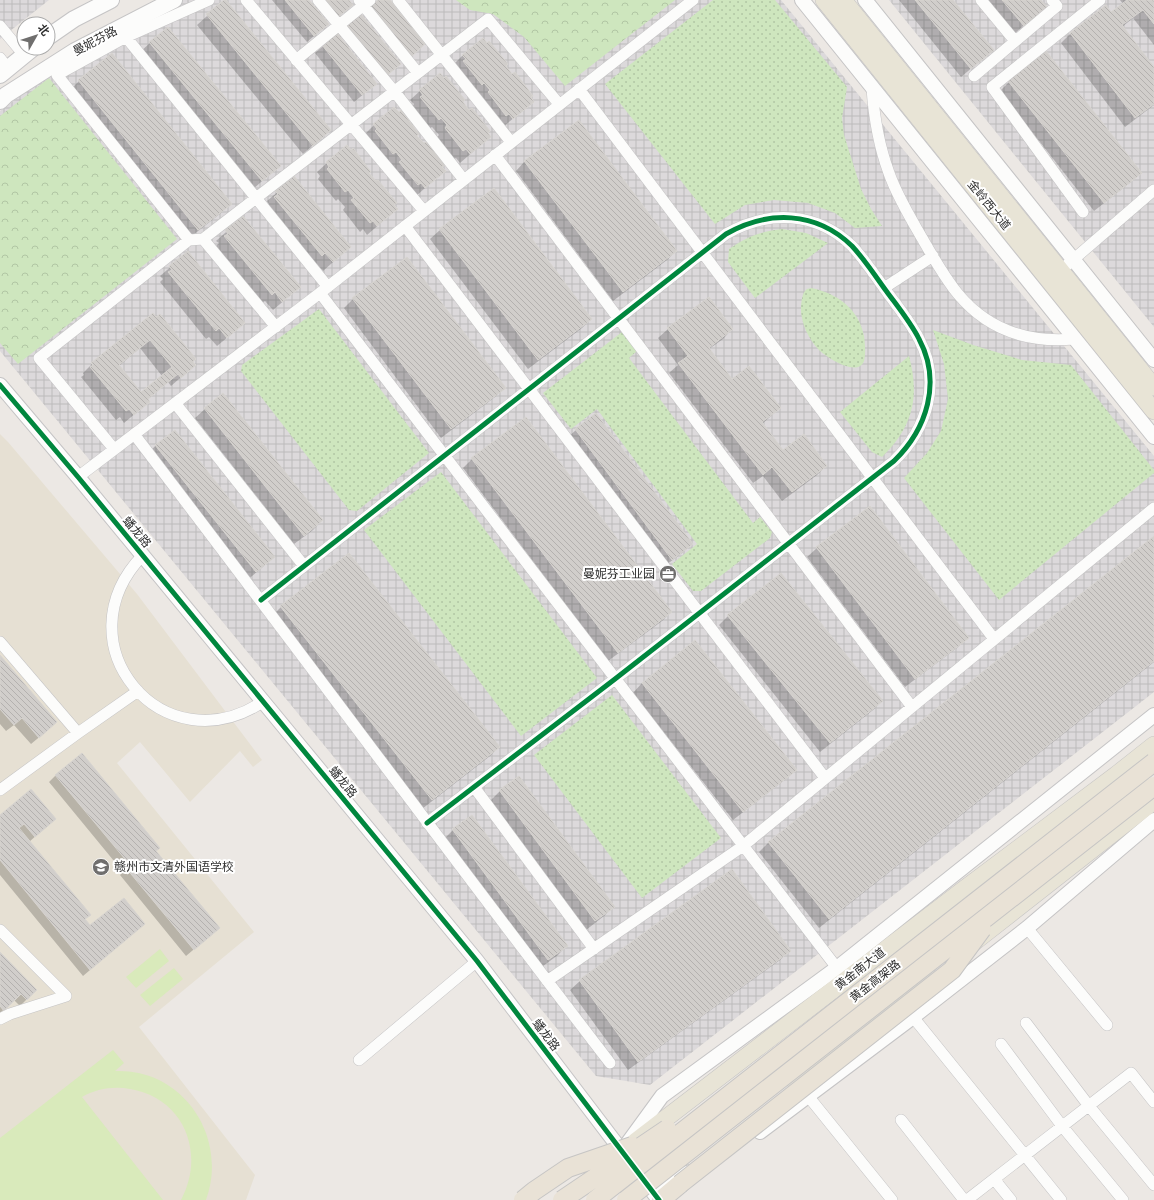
<svg xmlns="http://www.w3.org/2000/svg" width="1154" height="1200" font-family="Helvetica,'Noto Sans SC',sans-serif">
<defs>
<pattern id="industrial-grid" width="8" height="8" patternUnits="userSpaceOnUse"><rect width="8" height="8" fill="#dcd9db"/><path d="M0 4h8M4 0v8" fill="none" stroke="#bdbbbc"/></pattern>
<pattern id="grass-dots" width="8" height="8" patternUnits="userSpaceOnUse"><rect width="8" height="8" fill="#cee6be"/><path d="M2 2h.1M6 6h.1" fill="none" stroke="#b1c6a4" stroke-width="1.8" stroke-linecap="round"/></pattern>
<pattern id="park-crowns" width="20" height="18" patternUnits="userSpaceOnUse"><rect width="20" height="18" fill="#cee6be"/><path d="M2 6a3 3 0 1 1 6 0M12 15a3 3 0 1 1 6 0" fill="none" stroke="#b1c6a4"/></pattern>
<pattern id="building-back-hatch" width="6" height="6" patternUnits="userSpaceOnUse"><rect width="6" height="6" fill="#d1cecb"/><path d="M-1 5l2 2M0 0l6 6M5-1l2 2" fill="none" stroke="#b4b1af"/></pattern>
</defs>
<rect width="100%" height="100%" fill="#ece8e4"/>
<path fill="url(#industrial-grid)" d="M0 0H49L0 39Z
M182 0H781L1154 456V692L650 1085 596 1076 0 351V111L47 75Z
M889 0H1154V327Z"/>
<path fill="#e6e0d3" d="M0 434 8 442 137 594 262 760 253 767 240 751 190 802 140 742 117 763 254 932 139 1027 255 1175 246 1200H0Z"/>
<path fill="url(#grass-dots)" d="M713 0H775L847 87 842 118 844 135 861 189 871 209 882 226 855 228 835 213 808 203 774 200 745 205 715 224 605 84Z
M782 229 806 233 828 243 755 298 728 262 729 249C746 237 762 231 782 229Z
M811 288C837 293 859 309 864 336 865 344 866 353 864 361 858 378 826 357 819 350 808 339 800 321 801 306 802 299 802 293 807 289Z
M319 309 429 453 357 511 349 510 241 371 242 365Z
M933 330 973 345 1022 360 1071 365 1154 470V473L999 600 904 478 927 453 941 431 948 399 944 364Z
M622 332 637 351 629 358 753 523 760 517 772 532 770 538 701 591H693L672 564 697 544 597 409 571 429 543 393Z
M909 356C920 397 913 427 882 457L872 452 840 412Z
M441 472 597 678 521 736 364 530Z
M612 695 721 838 642 898 534 755Z"/>
<path fill="url(#park-crowns)" d="M456 0H675L565 86 524 37 493 14 470 10Z
M49 78 177 239 18 364 0 343V116Z"/>
<path fill="#d9eabb" d="M160 949 169 961 136 988 126 977Z
M174 968 183 979 150 1006 140 995Z
M113 1050 124 1063 115 1071C183 1068 229 1137 206 1200H181C206 1153 184 1098 130 1089 113 1086 96 1089 82 1097L163 1200H0V1138Z"/>
<path fill="#0003" fill-rule="evenodd" d="M225 0 330 130 303 154 197 25Z
M272 0H308L328 24 307 42Z
M899 0H952L993 50 961 77Z
M985 0H1039L1045 7 1014 34Z
M1120 0H1154V45L1133 18 1122 27 1154 69V105L1125 127 1061 43 1070 34 1106 6 1111 13 1123 4Z
M339 34 400 64 379 82Z
M336 35 376 84 354 102 315 53Z
M150 43 279 166 252 190 140 52Z
M463 55 505 66 533 102 503 127 453 65Z
M79 81 230 204 221 213 188 239 70 90Z
M1009 82 1141 172 1131 182 1094 211 1000 91Z
M420 91 487 133 490 137 460 163 456 158 453 160 436 138 439 135 432 127 429 129 412 107 414 104 410 100Z
M374 125 416 136 444 171 415 197 365 134Z
M346 146 397 209 367 235 363 229 360 232 343 210 345 207 338 199 336 201 318 179 320 176 317 172Z
M525 161 676 251 667 260 613 301 516 171Z
M294 178 350 247 323 271 315 262 312 264 266 207 269 204 267 201Z
M243 217 300 287 273 310 265 301 262 303 216 246 219 243 216 241Z
M440 230 591 319 582 328 528 369 430 239Z
M187 253 234 332 217 346 209 337 206 339 160 282 163 279 160 276Z
M708 298 732 329 723 339 709 349 732 380 780 408 762 424 783 451 826 466 817 475 782 501 763 476 753 483 669 373 678 365 658 338 668 329Z
M353 299 504 388 495 397 441 438 344 308Z
M156 318 195 365 171 386 168 382 147 400 149 402 124 423 120 417 116 420 81 377 84 375 83 373 92 364ZM140 348 162 376 141 393 119 366Z
M223 394 322 520 313 530 294 544 195 418 205 409Z
M596 414 692 544 682 553 662 568 566 439 576 430Z
M156 445 274 557 264 566 246 581 147 455Z
M472 459 671 612 662 621 608 661 463 468Z
M870 508 968 638 958 647 905 687 807 557 817 548Z
M1154 537V662L819 928 759 852 768 843Z
M281 607 499 747 490 756 422 809 272 616Z
M728 616 882 701 873 710 820 752 719 625Z
M0 656 49 729 31 744 14 725 6 731 0 724Z
M642 683 796 770 786 779 733 820 633 693Z
M56 775 155 852 219 928 186 956 120 875 123 872 49 782Z
M519 777 614 906 604 916 586 930 490 801 500 791Z
M0 816 55 819 29 842 90 927 144 924 83 976 0 875Z
M453 830 567 945 558 955 539 969 444 839Z
M790 951 780 960 628 1070 570 990 580 981Z
M0 953 36 990 20 1006 14 1000 0 1013Z"/>
<path fill="url(#building-back-hatch)" stroke="#d7d4d0" fill-rule="evenodd" d="M224 0H226L331 130 313 146 206 14Z
M285 0H309L329 24 314 36Z
M324 0H349L353 5 338 17Z
M378 0H390L425 44 411 57 370 6Z
M915 0H953L994 50 971 69Z
M1002 0H1041L1047 7 1024 26Z
M1127 0H1154V24L1143 10 1122 25 1154 67V104L1135 118 1070 33 1106 5 1111 12Z
M361 14 401 64 386 76 346 26Z
M168 27 281 166 262 181 149 42Z
M337 33 377 84 362 95 322 45Z
M483 38 487 43 489 41 508 64 506 66 512 74 515 72 533 96 531 97 534 102 513 119 509 114 506 116 488 92 490 90 484 83 482 85 463 61 466 59 462 55Z
M1046 51 1142 173 1104 203 1008 81Z
M112 53 232 204 198 230 78 80Z
M440 73 444 78 446 76 465 100 463 102 469 110 472 108 490 131 488 133 491 137 470 154 466 149 463 151 445 128 447 125 441 118 439 120 420 97 423 95 419 90Z
M394 107 399 112 401 110 419 134 417 136 424 143 426 142 445 165 442 167 446 171 425 188 421 183 418 185 399 162 402 160 396 152 393 154 375 131 377 129 373 124Z
M579 120 677 251 623 292 524 161Z
M347 145 351 150 353 148 371 172 369 173 376 181 378 180 397 203 394 205 398 209 377 226 373 221 370 223 351 200 354 198 348 190 345 192 327 169 329 167 326 162Z
M294 176 351 247 333 262 325 253 322 256 274 197 278 194 275 191Z
M494 188 592 319 538 360 439 229Z
M243 216 301 287 282 302 275 292 272 295 224 236 228 234 225 230Z
M188 251 245 323 227 338 219 328 216 331 168 272 172 270 169 266Z
M407 257 506 388 451 429 352 298Z
M709 297 733 329 709 348 732 379 749 366 781 408 762 422 783 450 804 434 827 466 792 492 772 467 763 475 678 363 688 356 667 328Z
M153 313 156 317 160 314 196 359 193 362 196 365 181 378 178 374 148 399 150 402 134 415 129 409 126 411 90 367 93 365 91 363ZM150 340 172 367 141 392 119 365Z
M223 393 323 520 304 536 204 408Z
M596 413 693 544 672 560 575 429Z
M526 417 672 612 618 653 471 458Z
M175 430 275 557 256 572 155 445Z
M870 506 969 638 915 679 816 547Z
M1154 536V661L829 919 768 842Z
M349 553 500 747 432 800 280 606Z
M781 573 883 701 830 743 727 615Z
M695 640 797 770 743 812 642 683Z
M0 655 57 722 39 738 22 718 14 725 0 709Z
M82 753 160 848 156 851 220 928 194 950 126 868 130 865 55 775Z
M519 776 615 907 595 921 499 790Z
M31 789 56 819 35 837 24 824 19 828 91 915 85 919 90 925 124 898 145 924 90 970 0 860V815Z
M472 815 568 946 548 960 452 829Z
M732 869 791 951 638 1062 579 980Z
M0 952 37 990 27 1000 21 994 4 1011 0 1006Z"/>
<g fill="none" stroke-linecap="round" stroke-linejoin="round">
<defs>
<path id="minor" d="M246 0 424 211
M318 0 394 91 464 180
M359 0 418 73
M398 0 511 142
M981 0 1015 41
M0 26 24 55
M126 37 328 287
M0 58 8 69
M296 60 370 0
M974 76 1057 6 1052 0
M872 88C874 117 879 146 889 173 897 196 910 217 922 238 933 257 944 277 958 294 988 330 1028 343 1074 339
M579 89 994 639
M495 155 912 707
M1083 212 992 87 1100 0
M405 226 825 778
M203 239 276 327
M189 240 57 75 126 37 209 0
M1067 265 1154 190
M884 288 933 256
M320 293 837 968
M175 403 304 566
M134 434C294 643 450 855 610 1063
M114 449 39 358 189 240 203 239 488 19 559 104
M78 477 320 293 693 0
M143 555C58 643 163 769 264 701
M261 600 726 234C768 210 816 211 852 246 865 260 876 277 887 292 898 307 911 323 919 339 942 382 927 429 894 461L615 679 427 823
M0 642 78 733
M474 787 594 949
M0 790 78 733 138 691
M1027 928 1107 1025
M0 930 66 996 10 1014 0 1019
M547 981 743 846 1154 508
M913 1017 1061 1200
M1026 1023 1089 1106 1154 1185
M1001 1044 1062 1126 1123 1200
M359 1060 477 961
M808 1096 892 1200
M901 1120 964 1200
M994 1179 1011 1200
M967 1200 1131 1073 1154 1102"/>
<path id="tertiary" d="M802 0 1154 437
M865 0 1154 360
M0 385 78 477 477 961 659 1200
M760 1132 913 1017 1027 928 1154 820
M627 1144 662 1096 837 968 1154 715
M650 1187 690 1172"/>
<path id="secondary" d="M48 37 74 19 111 0
M0 75 33 48
M0 101 6 95 75 51 174 0"/>
<path id="primary" d="M824 0 1154 411
M843 0 1154 387
M973 943 1154 801
M793 1079 929 977
M635 1142 963 890 1116 775 1154 745"/>
<path id="trunk" d="M661 1200 680 1184"/>
</defs>
<use href="#minor" stroke="#c5c4c5" stroke-width="12"/>
<use href="#tertiary" stroke="#c5c4c5" stroke-width="16"/>
<use href="#secondary" stroke="#c5c4c5" stroke-width="18"/>
<use href="#primary" stroke="#c6c5c4" stroke-width="18"/>
<use href="#trunk" stroke="#c6c5c4" stroke-width="20"/>
<use href="#minor" stroke="#fcfcfb" stroke-width="11"/>
<use href="#tertiary" stroke="#fcfcfb" stroke-width="14"/>
<use href="#secondary" stroke="#fcfcfb" stroke-width="16"/>
<use href="#primary" stroke="#e8e4d6" stroke-width="17"/>
<use href="#trunk" stroke="#e9e2d6" stroke-width="18"/>
<defs>
<path id="trunk-bridge" d="M680 1184 952 970 982 929
M523 1200 534 1191 568 1168 632 1146
M562 1200 667 1129
M595 1200 1154 762
M626 1200 1154 786"/>
</defs>
<use href="#trunk-bridge" stroke="#c6c5c4" stroke-width="20" stroke-linecap="butt"/>
<use href="#trunk-bridge" stroke="#e9e2d6" stroke-width="18"/>
<defs>
<path id="cycleway" d="M0 385 78 477 477 961 659 1200
M261 600 726 234C768 210 816 211 852 246 865 260 876 277 887 292 898 307 911 323 919 339 942 382 927 429 894 461L615 679 427 823"/>
</defs>
<use href="#cycleway" stroke="#fff" stroke-width="8"/>
<use href="#cycleway" stroke="#00873e" stroke-width="5"/>
</g>
<defs>
<symbol id="office-disc" viewBox="-11 -11 22 22"><circle r="9.5" fill="#706f6e" stroke="#fff"/><path d="M-6-3h4V-5.5h4V-3h4V5H-6ZM-1-4.5V-3h2v-1.5ZM-6 0V1H6V0Z" fill="#fff"/></symbol>
<symbol id="school-disc" viewBox="-11 -11 22 22"><circle r="9.5" fill="#706f6e" stroke="#fff"/><path d="M0-5L7-2L0 1L-7-2ZM-4 1L0 2.5L4 1V4Q0 6-4 4Z" fill="#fff"/></symbol>
</defs>
<g fill-rule="evenodd">
<use href="#office-disc" x="658" y="564" width="20" height="20"/>
<use href="#school-disc" x="91" y="857" width="20" height="20"/>
</g>
<g text-anchor="middle" stroke-width="4" stroke-linejoin="round" paint-order="stroke">
<g font-size="12" fill="#2e2e2e" stroke="#fff">
<text transform="translate(95 41) rotate(-28)" y="4">曼妮芬路</text>
<text transform="translate(989 205) rotate(51)" y="4">金岭西大道</text>
<text transform="translate(137 532) rotate(50)" y="4">蟠龙路</text>
<text transform="translate(343 782) rotate(51)" y="4">蟠龙路</text>
<text transform="translate(860 969) rotate(-38)" y="4">黄金南大道</text>
<text transform="translate(875 981) rotate(-38)" y="4">黄金高架路</text>
<text transform="translate(546 1035) rotate(53)" y="4">蟠龙路</text>
</g>
<g font-size="12" fill="#2e2e2e" stroke="#fff" text-anchor="end">
<text x="655" y="578">曼妮芬工业园</text>
<text x="114" y="871" text-anchor="start">赣州市文清外国语学校</text>
</g>
</g>
<g transform="translate(36 36) rotate(51)"><circle r="19" fill="#ffffff" stroke="#ababab"/>
<path d="M0-3L7 15L0 10L-7 15Z" fill="#706f6e"/>
<text y="-6" font-size="11" font-weight="bold" text-anchor="middle" fill="#2e2e2e">北</text>
</g>
</svg>
